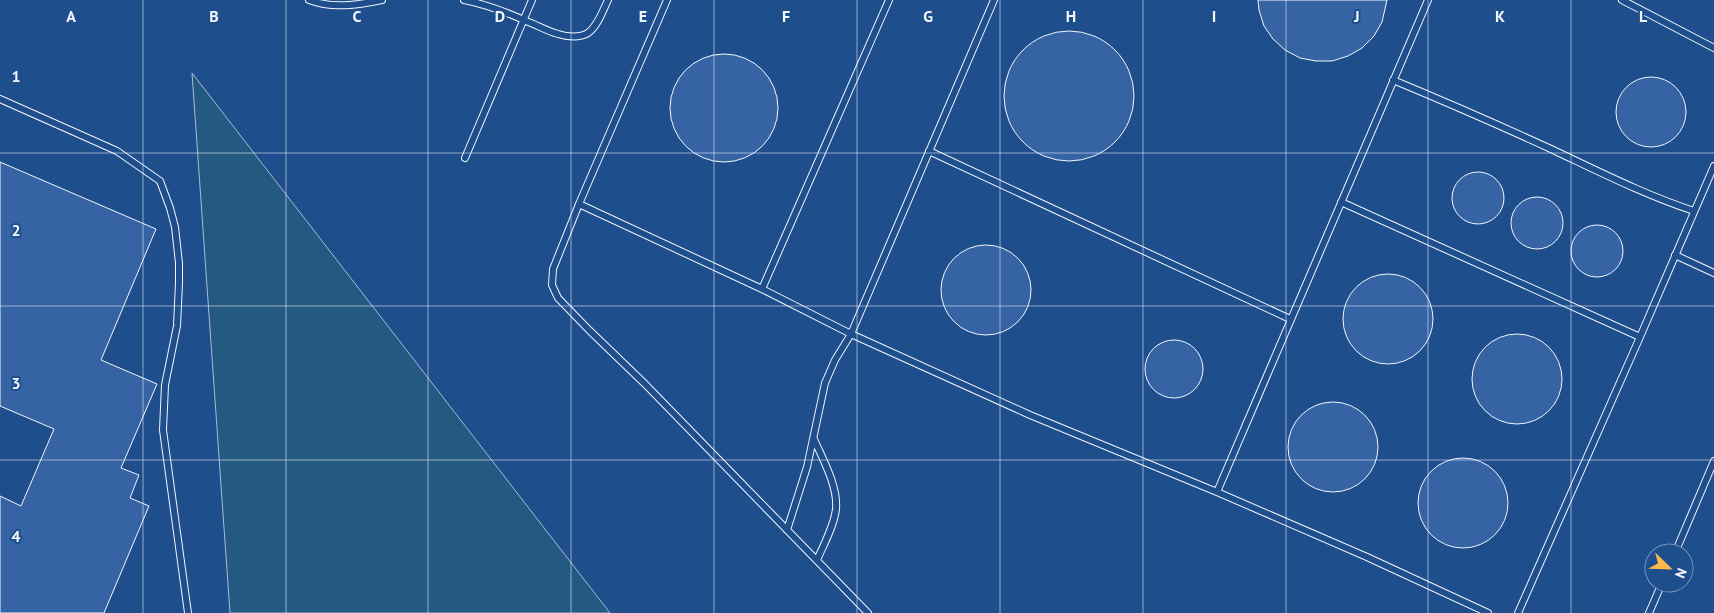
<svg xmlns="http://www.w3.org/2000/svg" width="1714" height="613" font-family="'PT Sans',sans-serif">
<rect width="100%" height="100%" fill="#1f4e8c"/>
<path fill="#245a82" stroke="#a8bbd7" d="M192 73 610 613H230Z"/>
<path fill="#3563a3" stroke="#f2f6ff" d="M1258 0H1387L1382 22 1374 36 1362 48 1348 56 1332 61H1316L1300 58 1285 50 1273 39 1264 26 1259 10Z
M1004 96a65 65 0 1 1 130 0a65 65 0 1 1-130 0Z
M670 108a54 54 0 1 1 108 0a54 54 0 1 1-108 0Z
M1616 112a35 35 0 1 1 70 0a35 35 0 1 1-70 0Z
M0 162 156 229 101 360 157 384 121 468 139 475 130 498 149 506 104 613H0V496L21 506 54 429 0 406Z
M1452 198a26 26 0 1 1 52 0a26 26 0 1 1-52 0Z
M1511 223a26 26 0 1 1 52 0a26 26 0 1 1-52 0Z
M1571 251a26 26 0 1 1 52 0a26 26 0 1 1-52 0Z
M941 290a45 45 0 1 1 90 0a45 45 0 1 1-90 0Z
M1343 319a45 45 0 1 1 90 0a45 45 0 1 1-90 0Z
M1472 379a45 45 0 1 1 90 0a45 45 0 1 1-90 0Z
M1145 369a29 29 0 1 1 58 0a29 29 0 1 1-58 0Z
M1288 447a45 45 0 1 1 90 0a45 45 0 1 1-90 0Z
M1418 503a45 45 0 1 1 90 0a45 45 0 1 1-90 0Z"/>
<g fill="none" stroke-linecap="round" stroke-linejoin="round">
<defs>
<path id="lane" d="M309 0C332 9 358 5 382 0
M464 0C485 4 506 12 526 21 537 25 547 31 558 34 567 37 580 38 588 33 598 26 603 10 608 0
M667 0 579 204 553 269 552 285 558 298 589 330 645 384 868 613
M1622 0 1714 48
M1393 80C1446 102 1499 125 1551 149 1598 171 1645 195 1694 211
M0 99 117 151 160 181 170 208 175 227 179 263V283L177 326 165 385 163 430 188 613
M929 151 1290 319
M465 158 532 0
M1341 202 1640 337
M579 204 762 289 851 334 1030 415 1217 492 1367 557 1488 613
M1675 255 1714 273
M762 289 889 0
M814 439C823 460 838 486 836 509 834 526 824 544 817 560
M1217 492 1428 0
M787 530 807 467 825 383 835 360 851 334 994 0
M1675 553 1714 461
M1518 613 1640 337 1714 166
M1649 613 1662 583"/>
</defs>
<use href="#lane" stroke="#f2f6ff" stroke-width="8"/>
<use href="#lane" stroke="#1f4e8c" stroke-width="6"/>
</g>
<path fill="none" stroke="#f2f6ff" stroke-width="1" stroke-opacity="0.55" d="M143 0V613M286 0V613M428 0V613M571 0V613M714 0V613M857 0V613M1000 0V613M1143 0V613M1286 0V613M1428 0V613M1571 0V613M0 153H1714M0 306H1714M0 460H1714"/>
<g font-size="16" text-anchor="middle" font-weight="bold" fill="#f2f6ff" stroke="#1f4e8c" stroke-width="4" stroke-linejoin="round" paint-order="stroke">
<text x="71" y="22">A</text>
<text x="214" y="22">B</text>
<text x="357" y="22">C</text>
<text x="500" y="22">D</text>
<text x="643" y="22">E</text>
<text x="786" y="22">F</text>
<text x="928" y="22">G</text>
<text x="1071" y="22">H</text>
<text x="1214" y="22">I</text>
<text x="1357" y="22">J</text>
<text x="1500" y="22">K</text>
<text x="1643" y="22">L</text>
<text x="16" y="82">1</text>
<text x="16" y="236">2</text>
<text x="16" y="389">3</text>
<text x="16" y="542">4</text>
</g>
<g transform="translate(1669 568) rotate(113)"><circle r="24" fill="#1f4e8c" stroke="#7391ba"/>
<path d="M0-4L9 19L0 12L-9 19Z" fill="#ffb74d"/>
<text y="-8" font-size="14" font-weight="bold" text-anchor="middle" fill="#f2f6ff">N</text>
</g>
</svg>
